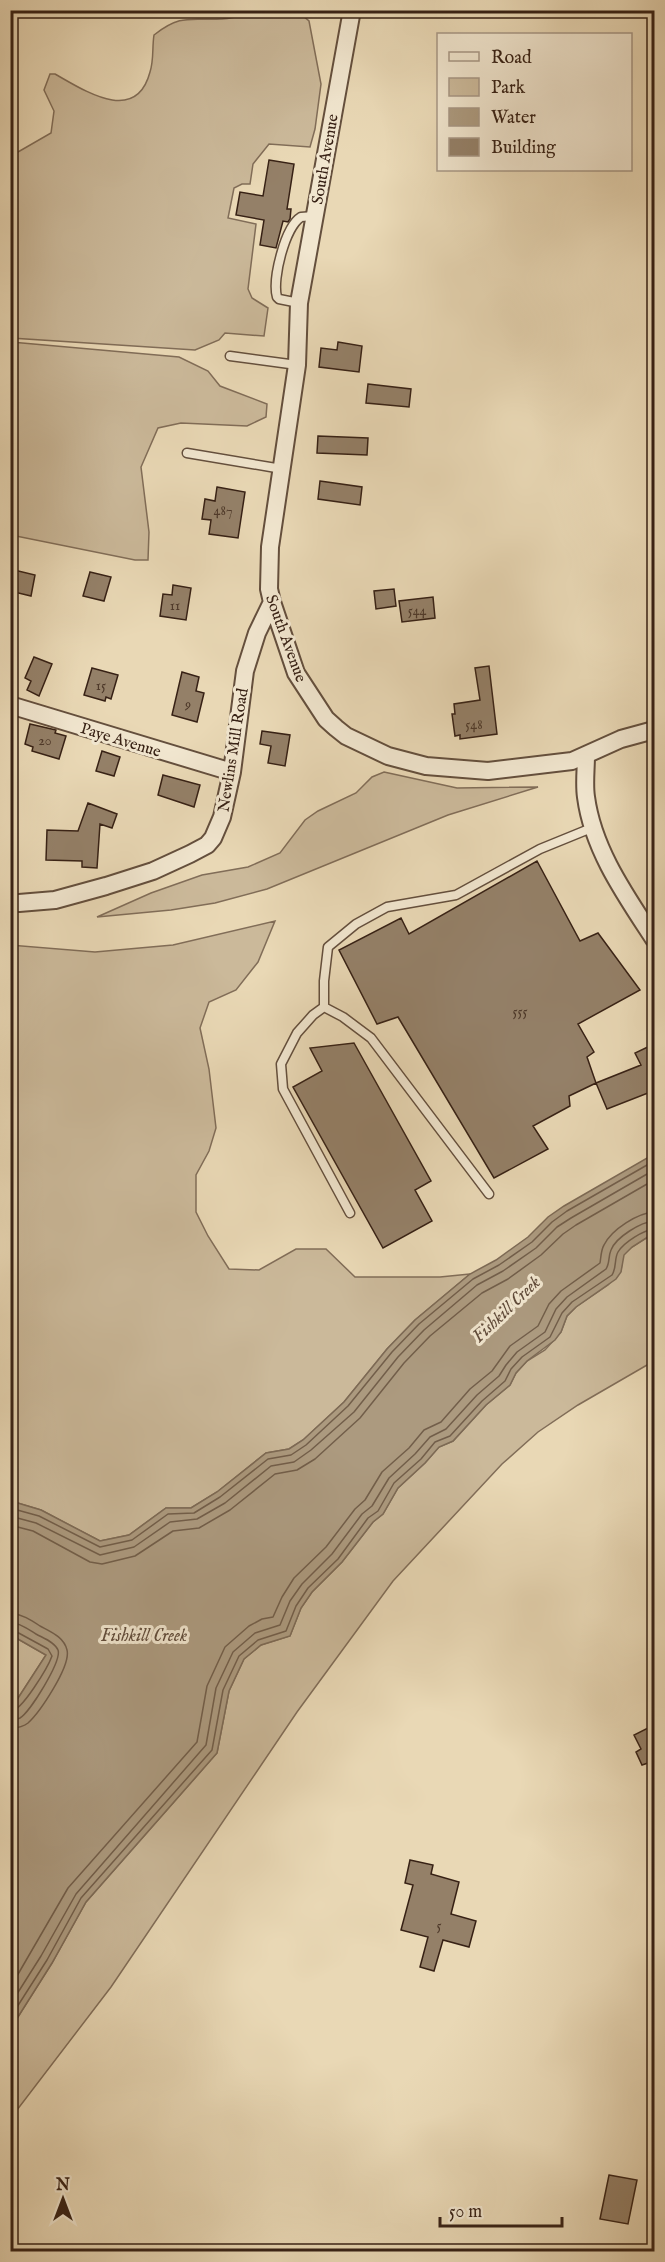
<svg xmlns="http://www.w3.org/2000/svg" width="665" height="2262" font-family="'IM FELL English',serif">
<rect width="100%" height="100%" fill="#e9d8b5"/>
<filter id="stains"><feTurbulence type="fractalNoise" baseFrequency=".00333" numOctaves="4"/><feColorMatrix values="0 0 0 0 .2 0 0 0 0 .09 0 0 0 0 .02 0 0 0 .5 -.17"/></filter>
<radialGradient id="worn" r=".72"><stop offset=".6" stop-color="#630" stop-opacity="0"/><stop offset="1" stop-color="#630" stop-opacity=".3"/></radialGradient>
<path fill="#cbb99a" stroke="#816d58" stroke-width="1.5" d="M259 11H297L309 21 321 84 315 129 310 147 269 144 253 164 250 184H242L234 188 228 218 256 224 248 289 252 298 268 308 264 336 225 333 219 340 195 350 11 338V156L51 133 54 111 44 90 50 74H55C85 91 136 125 150 72 154 60 152 47 154 35 182 13 191 21 222 19 235 18 247 14 259 11Z
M11 342 179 357 208 371 220 386 267 404 266 417 247 426 181 423 158 428 141 467 149 532 148 560H135L16 536 11 537Z
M384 772 457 788 538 787 448 815 267 889 215 903 171 910 97 917 151 893 202 875 248 867 280 853 305 820 318 811 356 793 372 777Z
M275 921 258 962 236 990 209 1002 200 1028 209 1069 216 1128 209 1151 196 1175V1212L208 1236 229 1269 259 1270 296 1249H326L355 1277H440L470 1274 415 1320 387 1349 344 1402 303 1440 289 1449 266 1453 217 1492 191 1508H166L129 1535 100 1541 41 1510 11 1501 10 945 95 952 173 945Z
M654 1233V1361L578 1405 538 1432 502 1464 393 1581 297 1712 111 1987 17 2110H11V2028L52 1963 86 1902 217 1753 229 1691 244 1659 261 1645 290 1636 301 1608 312 1592 342 1562 373 1522 383 1514 398 1488 425 1463 439 1447 453 1441 486 1405 510 1385 516 1373 527 1361 545 1350 561 1332 567 1316 576 1307 608 1285 621 1271 623 1255 632 1247Z
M11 1635 46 1655 11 1709Z"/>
<path fill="#ac9a7f" stroke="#7d6a55" stroke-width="1.5" d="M654 1154V1233L632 1247 624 1255 621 1272 616 1279 576 1307 567 1316 561 1332 555 1340 527 1361 516 1373 510 1385 486 1405 453 1441 439 1447 425 1463 398 1488 383 1514 373 1522 342 1562 312 1592 301 1608 290 1636 261 1645 244 1659 229 1691 217 1753 86 1902 52 1963 11 2028V1709L46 1655 11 1635V1501L41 1510 100 1541 129 1535 166 1508H191L217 1492 266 1453 289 1449 303 1440 344 1402 387 1349 415 1320 470 1274 496 1260 528 1237 548 1217 564 1206Z"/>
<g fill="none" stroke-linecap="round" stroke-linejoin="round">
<path stroke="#725e4a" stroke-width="1.5" d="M10 1508 39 1516 100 1547 132 1540 168 1514 194 1513 220 1497 268 1459 291 1455 306 1445 348 1406 392 1352 419 1324 473 1279 499 1265 532 1242 552 1222 567 1211 654 1161
M10 1516 36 1523 100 1555 134 1547 170 1522 197 1519 225 1503 271 1466 294 1462 311 1450 354 1412 398 1357 424 1330 477 1285 503 1271 536 1248 557 1227 571 1218 654 1170
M10 1525 33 1531 90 1562 102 1564 135 1556 173 1531 199 1528 230 1510 275 1474 297 1470 315 1459 360 1418 404 1363 430 1336 482 1293 508 1279 541 1255 563 1234 576 1225 654 1180
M10 1613C22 1614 31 1620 40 1626 51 1632 64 1637 67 1650 71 1666 40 1712 28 1723 23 1727 17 1728 10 1729
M10 1622C20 1623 28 1629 36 1634 43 1638 55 1642 58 1650 62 1661 30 1712 20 1718 16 1720 15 1719 10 1720
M10 1630 15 1631 48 1649 52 1656C48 1667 22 1711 10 1712
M10 1988 68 1888 197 1742 207 1686 225 1647 249 1626 262 1619 273 1617 282 1597 294 1578 326 1547 355 1509 365 1500 382 1472 409 1448 424 1430 441 1422 470 1389 492 1371 510 1346 538 1326 549 1304 561 1291 600 1263C601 1257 601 1250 604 1245 612 1229 638 1213 654 1212
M10 2005 41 1956 76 1894 206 1745 216 1688 233 1652 255 1633 280 1625 290 1601 302 1584 332 1554 362 1514 372 1506 389 1478 415 1454 430 1437 446 1429 477 1395 499 1376 506 1365 517 1352 545 1332 556 1309 567 1297 606 1269C610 1263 608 1257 611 1250 616 1237 641 1222 654 1221
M10 2018 47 1960 81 1898 212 1750 223 1690 239 1656 258 1640 286 1631 296 1606 308 1588 338 1559 368 1518 378 1511 394 1483 421 1459 435 1442 450 1436 482 1401 505 1381 511 1369 522 1357 550 1337 562 1313 572 1302 612 1275C617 1267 614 1259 618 1252 624 1242 644 1230 654 1229"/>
</g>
<path fill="#948068" stroke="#372115" stroke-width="1.5" d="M269 160 294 164 287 209H291L290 219 288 222 283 221 276 248 260 245 264 220 236 215 240 192 263 196Z
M338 342 362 346 359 372 319 367 321 348 337 350Z
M368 384 411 389 409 407 366 403Z
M318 436 368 438 367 455 317 453Z
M320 481 362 487 360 505 318 499Z
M217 487 245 492 238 538 209 534 211 520 202 519 205 499 215 501Z
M10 569 35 575 31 596 10 591Z
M90 572 111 577 104 601 83 596Z
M173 585 191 588 186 620 160 616 163 594 172 595Z
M394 589 396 606 376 609 374 591Z
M433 597 435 618 402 622 399 601Z
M34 657 52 664 39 696 27 690 31 681 25 678Z
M489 666 497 734 460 739V735L455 736 452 714H455L454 704 480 700 475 668Z
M92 668 118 675 111 699 106 697 105 701 84 695Z
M182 672 199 677 196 691 204 693 197 722 172 715Z
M30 724 56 730 55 733 66 736 59 759 32 751 33 747 25 744Z
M262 731 290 735 285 766 268 763 271 746 260 744Z
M102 751 120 757 114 776 96 771Z
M163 775 200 785 194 807 158 795Z
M88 803 117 814 112 828 100 824 97 868 82 867V861L46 860 47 830 78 831Z
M537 861 580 941 598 933 640 990 578 1024 594 1052 587 1057 596 1083 569 1096 570 1106 533 1126 548 1149 494 1178 398 1017 377 1024 339 950 401 918 409 934Z
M354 1043 431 1181 415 1190 432 1221 383 1248 293 1087 322 1071 310 1048Z
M654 1044V1094L653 1091 607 1109 596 1083 641 1065 635 1053Z
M654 1725V1777L648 1763 642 1765 636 1752 641 1749 634 1735Z
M410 1860 433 1865 431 1874 459 1882 451 1914 476 1921 469 1947 443 1940 434 1971 420 1967 428 1937 401 1930 413 1885 405 1883Z
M609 2175 637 2180 628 2224 600 2219Z"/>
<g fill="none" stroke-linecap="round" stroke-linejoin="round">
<defs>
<path id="lane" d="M299 303 279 299 277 297C272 279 285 227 301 217L314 216
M230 356 297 365
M187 453 282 469
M324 1007 343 1017 371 1038 489 1194
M350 1213 283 1089 281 1064 297 1033 313 1015 324 1007V981L328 947 356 924 387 907 456 895 540 849 594 827"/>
<path id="street" d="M352 10 299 303 297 365 270 547 269 589 272 602 296 673 326 719 336 728 346 736 388 756 426 766 488 771 572 761 621 739 654 730
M10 705 232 772
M586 755C586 769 584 784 586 797 593 850 626 896 654 939
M19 903 55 900 106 886 153 871 190 854 207 845 213 838 222 817 232 772 245 671 257 633 272 602"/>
</defs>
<use href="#lane" stroke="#644f3d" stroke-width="11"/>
<use href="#street" stroke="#644f3d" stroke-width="20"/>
<use href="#lane" stroke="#f1e6cf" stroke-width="8"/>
<use href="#street" stroke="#f1e6cf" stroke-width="16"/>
</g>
<g text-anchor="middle" stroke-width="6" stroke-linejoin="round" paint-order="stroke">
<g font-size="14" fill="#4e392a">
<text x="223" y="515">487</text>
<text x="175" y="610">11</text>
<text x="417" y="615">544</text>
<text x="101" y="690">15</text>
<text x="188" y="709">9</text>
<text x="474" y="729">548</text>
<text x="45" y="745">20</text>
<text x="520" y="1016">555</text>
<text x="439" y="1930">5</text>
</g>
<g font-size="16" fill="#372115" stroke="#f1e6cf">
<text transform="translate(324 159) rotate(-80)" y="6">South Avenue</text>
<text transform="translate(287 638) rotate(70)" y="6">South Avenue</text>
<text transform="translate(121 739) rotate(17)" y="6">Paye Avenue</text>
<text transform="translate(232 750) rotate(-81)" y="6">Newlins Mill Road</text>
</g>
<g font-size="18" font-style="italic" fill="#604b3a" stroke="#f1e6cf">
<text transform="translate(506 1309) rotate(-44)" y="6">Fishkill Creek</text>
<text x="144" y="1641">Fishkill Creek</text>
</g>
</g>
<rect width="665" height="2262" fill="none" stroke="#e9d8b5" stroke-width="36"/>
<rect x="12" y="12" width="641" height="2238" fill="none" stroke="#372115" stroke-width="3"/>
<rect x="18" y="18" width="629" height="2226" fill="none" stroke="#372115" stroke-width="1.5"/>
<rect x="437" y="33" width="195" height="138" fill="#f1e6cf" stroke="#a79785" stroke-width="1.5"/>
<rect x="449" y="52" width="30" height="9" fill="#f1e6cf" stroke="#a79785" stroke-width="1.5"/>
<text x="491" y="63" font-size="18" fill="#372115">Road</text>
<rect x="449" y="78" width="30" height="18" fill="#cbb99a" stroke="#a79785" stroke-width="1.5"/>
<text x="491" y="93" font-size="18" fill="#372115">Park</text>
<rect x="449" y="108" width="30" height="18" fill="#ac9a7f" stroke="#a79785" stroke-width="1.5"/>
<text x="491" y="123" font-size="18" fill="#372115">Water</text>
<rect x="449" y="138" width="30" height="18" fill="#948068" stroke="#a79785" stroke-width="1.5"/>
<text x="491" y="153" font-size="18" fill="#372115">Building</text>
<g transform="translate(63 2199)" stroke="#f1e6cf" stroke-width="4.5" paint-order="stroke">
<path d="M0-4.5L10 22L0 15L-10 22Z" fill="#372115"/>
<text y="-9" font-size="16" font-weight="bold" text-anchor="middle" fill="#372115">N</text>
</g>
<path d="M440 2217v9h122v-9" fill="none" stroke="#372115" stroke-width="3"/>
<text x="449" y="2217" font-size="18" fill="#372115" stroke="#f1e6cf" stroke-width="4.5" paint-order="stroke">50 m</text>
<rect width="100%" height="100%" filter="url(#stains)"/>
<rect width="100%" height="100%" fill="url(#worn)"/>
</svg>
